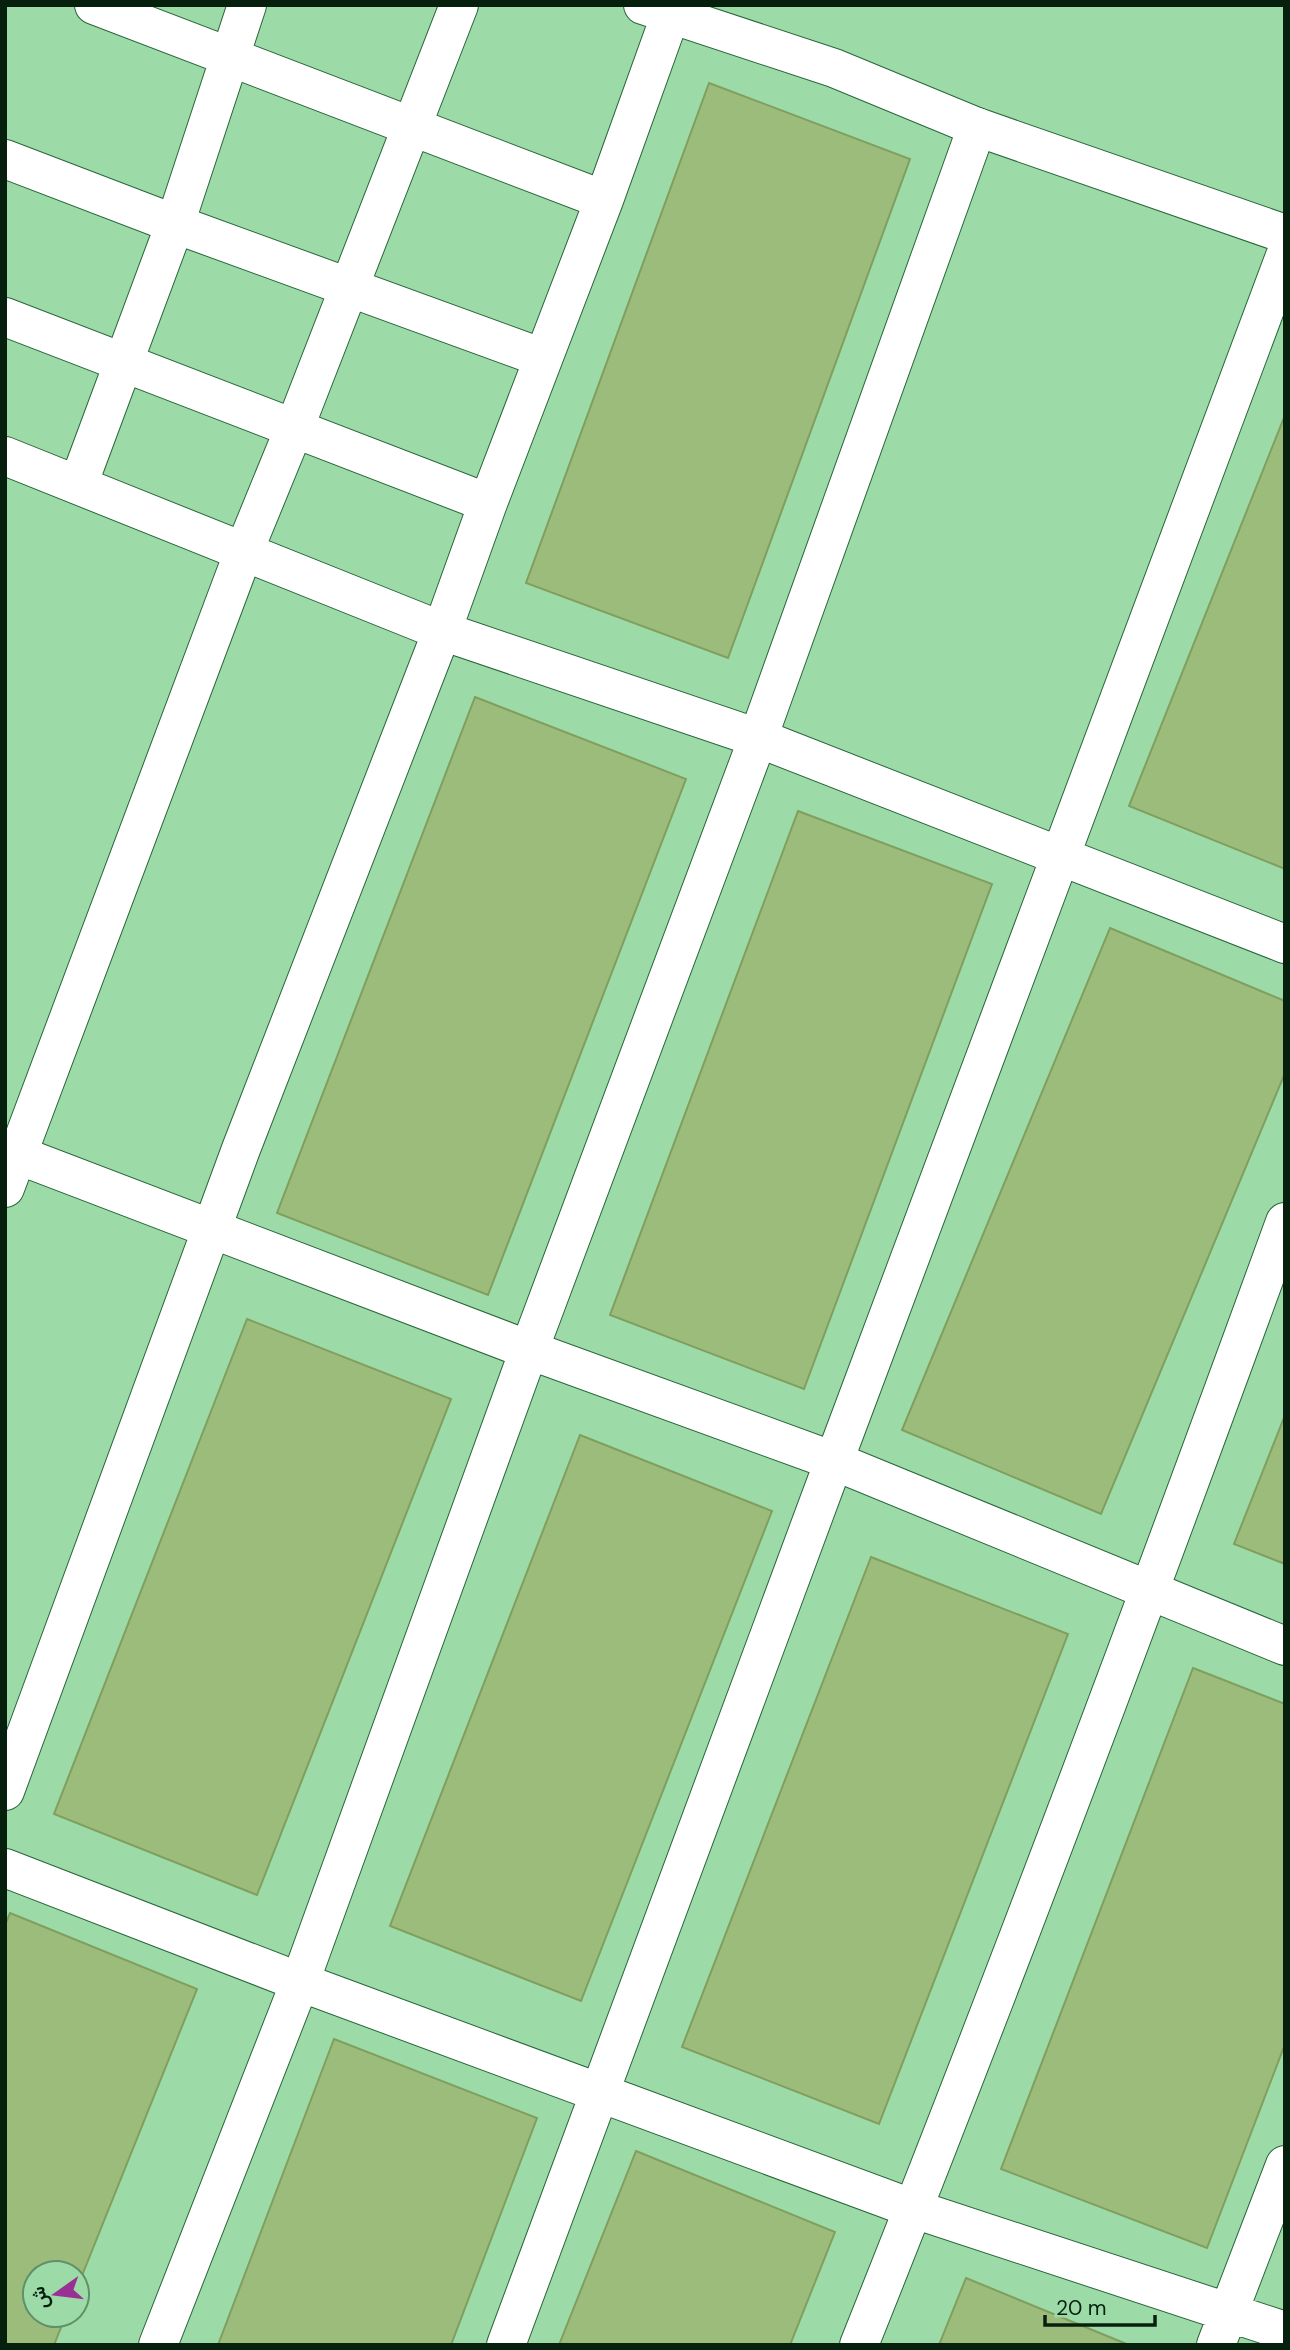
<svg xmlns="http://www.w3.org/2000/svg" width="1290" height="2350" font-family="'DM Sans',Vazirmatn,sans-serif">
<rect width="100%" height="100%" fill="#9cdba8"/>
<path fill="#9cbc7c" stroke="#809f5f" stroke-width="2" d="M709 83 910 159 728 658 526 583Z
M1285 415V869L1129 806Z
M475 697 686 779 488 1295 277 1213Z
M798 811 992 884 804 1389 610 1315Z
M1110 928 1285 1001V1073L1101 1514 902 1430Z
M247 1319 451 1399 257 1895 54 1814Z
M1285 1415V1564L1234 1544Z
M580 1435 772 1511 581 2001 390 1926Z
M871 1557 1068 1634 879 2124 682 2047Z
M1193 1668 1285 1704V2044L1207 2248 1001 2169Z
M10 1913 197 1989 77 2288V2273H35V2315H66L54 2345H5V1925Z
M334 2039 537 2118 451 2345H218Z
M636 2151 835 2232 790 2345H559Z
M966 2278 1129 2345H939Z"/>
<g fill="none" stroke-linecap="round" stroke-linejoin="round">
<defs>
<path id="minor" d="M94 5 604 200
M5 159 175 224 543 358
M5 317 488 503
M5 456 442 631 758 738 1285 944
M78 485 175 224 247 5
M5 1150 529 1350 834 1461 1285 1646
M5 1188 244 551 294 429 459 5
M5 1791 241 1149 442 631 488 503 604 200 674 5
M5 1868 300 1982 914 2209 1285 2331
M158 2345 300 1982 529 1350 758 738 977 127
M506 2345 834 1461 1285 256
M859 2345C1008 1973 1148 1598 1285 1222
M1216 2345 1285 2165"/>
<path id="major" d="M643 5 834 68 977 127 1285 234"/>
</defs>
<use href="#minor" stroke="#29663a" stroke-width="40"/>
<use href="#major" stroke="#29663a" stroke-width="40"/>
<use href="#minor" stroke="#fff" stroke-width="38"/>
<use href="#major" stroke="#fff" stroke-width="38"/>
</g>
<rect width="1290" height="2350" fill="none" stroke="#07200e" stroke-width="14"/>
<g transform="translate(56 2294) rotate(256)"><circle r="33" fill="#9cdba8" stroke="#60906a" stroke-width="2"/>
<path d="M0-5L12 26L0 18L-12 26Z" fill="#993094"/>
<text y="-10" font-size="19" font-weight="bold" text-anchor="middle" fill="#07200e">ش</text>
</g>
<path d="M1045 2315v10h110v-10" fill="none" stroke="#07200e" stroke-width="3.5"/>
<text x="1056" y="2315" font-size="21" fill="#07200e" stroke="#9cdba8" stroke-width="5" paint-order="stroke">20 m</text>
</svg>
